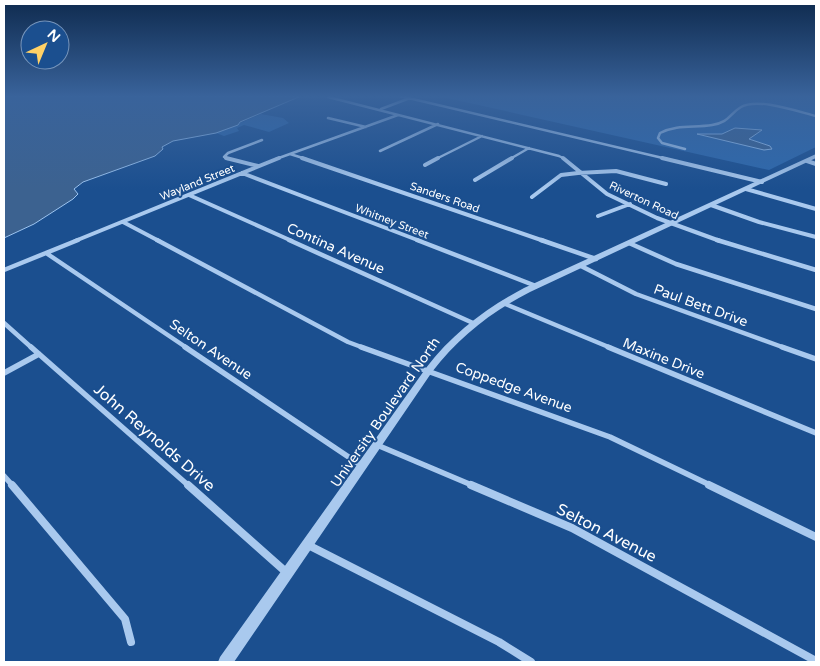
<svg xmlns="http://www.w3.org/2000/svg" width="820" height="666" font-family="'Varela Round',sans-serif">
<rect width="100%" height="100%" fill="#1b4f8f"/>
<path fill="#2e69ad" d="M438 96H816V147L769 170Z
M261 114 283 118 289 123 269 132 244 125 237 128 239 131 224 136 216 133Z"/>
<path fill="#3c6290" stroke="#9cc4f0" d="M4 96H301L240 122 238 125 216 133 173 141 162 147 163 149 155 156 83 182 74 189 78 194 73 199 34 224 4 238Z
M735 128 762 130 749 139 770 146 772 149 764 150 697 134H722Z"/>
<g fill="none" stroke-linecap="round" stroke-linejoin="round">
<path stroke="#a9c9ee" stroke-width="2.5" d="M400 96 667 159
M328 97 559 156 565 159
M381 109 410 98
M328 118 366 127
M685 149 662 143 658 138 660 133C677 124 694 128 712 125 730 122 729 114 741 107 757 97 799 112 816 116
M380 151 438 124
M290 154 306 159
M228 159 224 157 228 153 262 140
M276 159 398 115
M436 159 482 136
M510 159 529 148"/>
<path stroke="#a9c9ee" stroke-width="4" d="M226 158 258 166
M302 158 544 241
M563 158 607 194 657 218 720 241
M662 158 762 182
M807 161 816 164
M425 165 438 158
M242 173 420 241
M475 180 512 158
M746 189 816 209
M189 195 292 241
M532 197 561 175 578 173 616 171 666 184
M711 205 759 222 816 237
M598 216 630 204
M123 222 159 241
M75 241 279 158"/>
<path stroke="#a9c9ee" stroke-width="4.5" d="M157 240 348 342 364 348
M289 240 473 323
M417 240 536 286
M541 240 596 259
M717 240 816 270
M629 243 676 264 816 309
M46 253 187 348
M581 266 636 294 785 348
M4 270 78 240
M503 303 611 348
M4 323 32 348"/>
<path stroke="#a9c9ee" stroke-width="5.5" d="M31 347 189 486
M185 347 362 466
M361 347 610 437 712 486
M608 347 816 433
M782 347 816 359
M4 373 39 354
M377 445 474 486
M4 476 13 486"/>
<path stroke="#a9c9ee" stroke-width="8" d="M12 485 125 619 131 642
M188 485 286 572
M471 485 572 528 816 661
M709 485 816 537
M308 545 499 642 531 662"/>
<path fill="#a9c9ee" fill-rule="evenodd" d="M816 154V158L530 292C491 312 459 337 432 372L234 662H218L220 657 426 368C453 333 485 309 524 288Z"/>
</g>
<linearGradient id="sky" x2="0" y2="1"><stop stop-color="#0f2b4f"/><stop offset="0.51" stop-color="#39639b"/><stop offset="1" stop-color="#39639b" stop-opacity="0"/></linearGradient>
<rect width="820" height="189" fill="url(#sky)"/>
<g text-anchor="middle" stroke-width="4" stroke-linejoin="round" paint-order="stroke">
<g font-size="11" fill="#fff" stroke="#1b4f8f">
<text transform="translate(197 182) rotate(-22)" y="4">Wayland Street</text>
<text transform="translate(445 197) rotate(19)" y="4">Sanders Road</text>
<text transform="translate(644 200) rotate(25)" y="4">Riverton Road</text>
<text transform="translate(392 221) rotate(21)" y="4">Whitney Street</text>
</g>
<g font-size="14" fill="#fff" stroke="#1b4f8f">
<text transform="translate(336 248) rotate(24)" y="5">Contina Avenue</text>
<text transform="translate(701 305) rotate(20)" y="5">Paul Bett Drive</text>
<text transform="translate(211 349) rotate(34)" y="5">Selton Avenue</text>
<text transform="translate(664 358) rotate(22)" y="5">Maxine Drive</text>
<text transform="translate(514 387) rotate(20)" y="5">Coppedge Avenue</text>
<text transform="translate(385 412) rotate(-55)" y="5">University Boulevard North</text>
</g>
<g font-size="16" fill="#fff" stroke="#1b4f8f">
<text transform="translate(155 437) rotate(41)" y="6">John Reynolds Drive</text>
<text transform="translate(607 532) rotate(27)" y="6">Selton Avenue</text>
</g>
</g>
<rect width="820" height="666" fill="none" stroke="#ffffff" stroke-width="10"/>
<g transform="translate(45 45) rotate(44)"><circle r="24" fill="#1b4f8f" stroke="#7695bc"/>
<path d="M0-4L9 19L0 12L-9 19Z" fill="#ffd166"/>
<text y="-8" font-size="14" font-weight="bold" text-anchor="middle" fill="#ffffff">N</text>
</g>
</svg>
